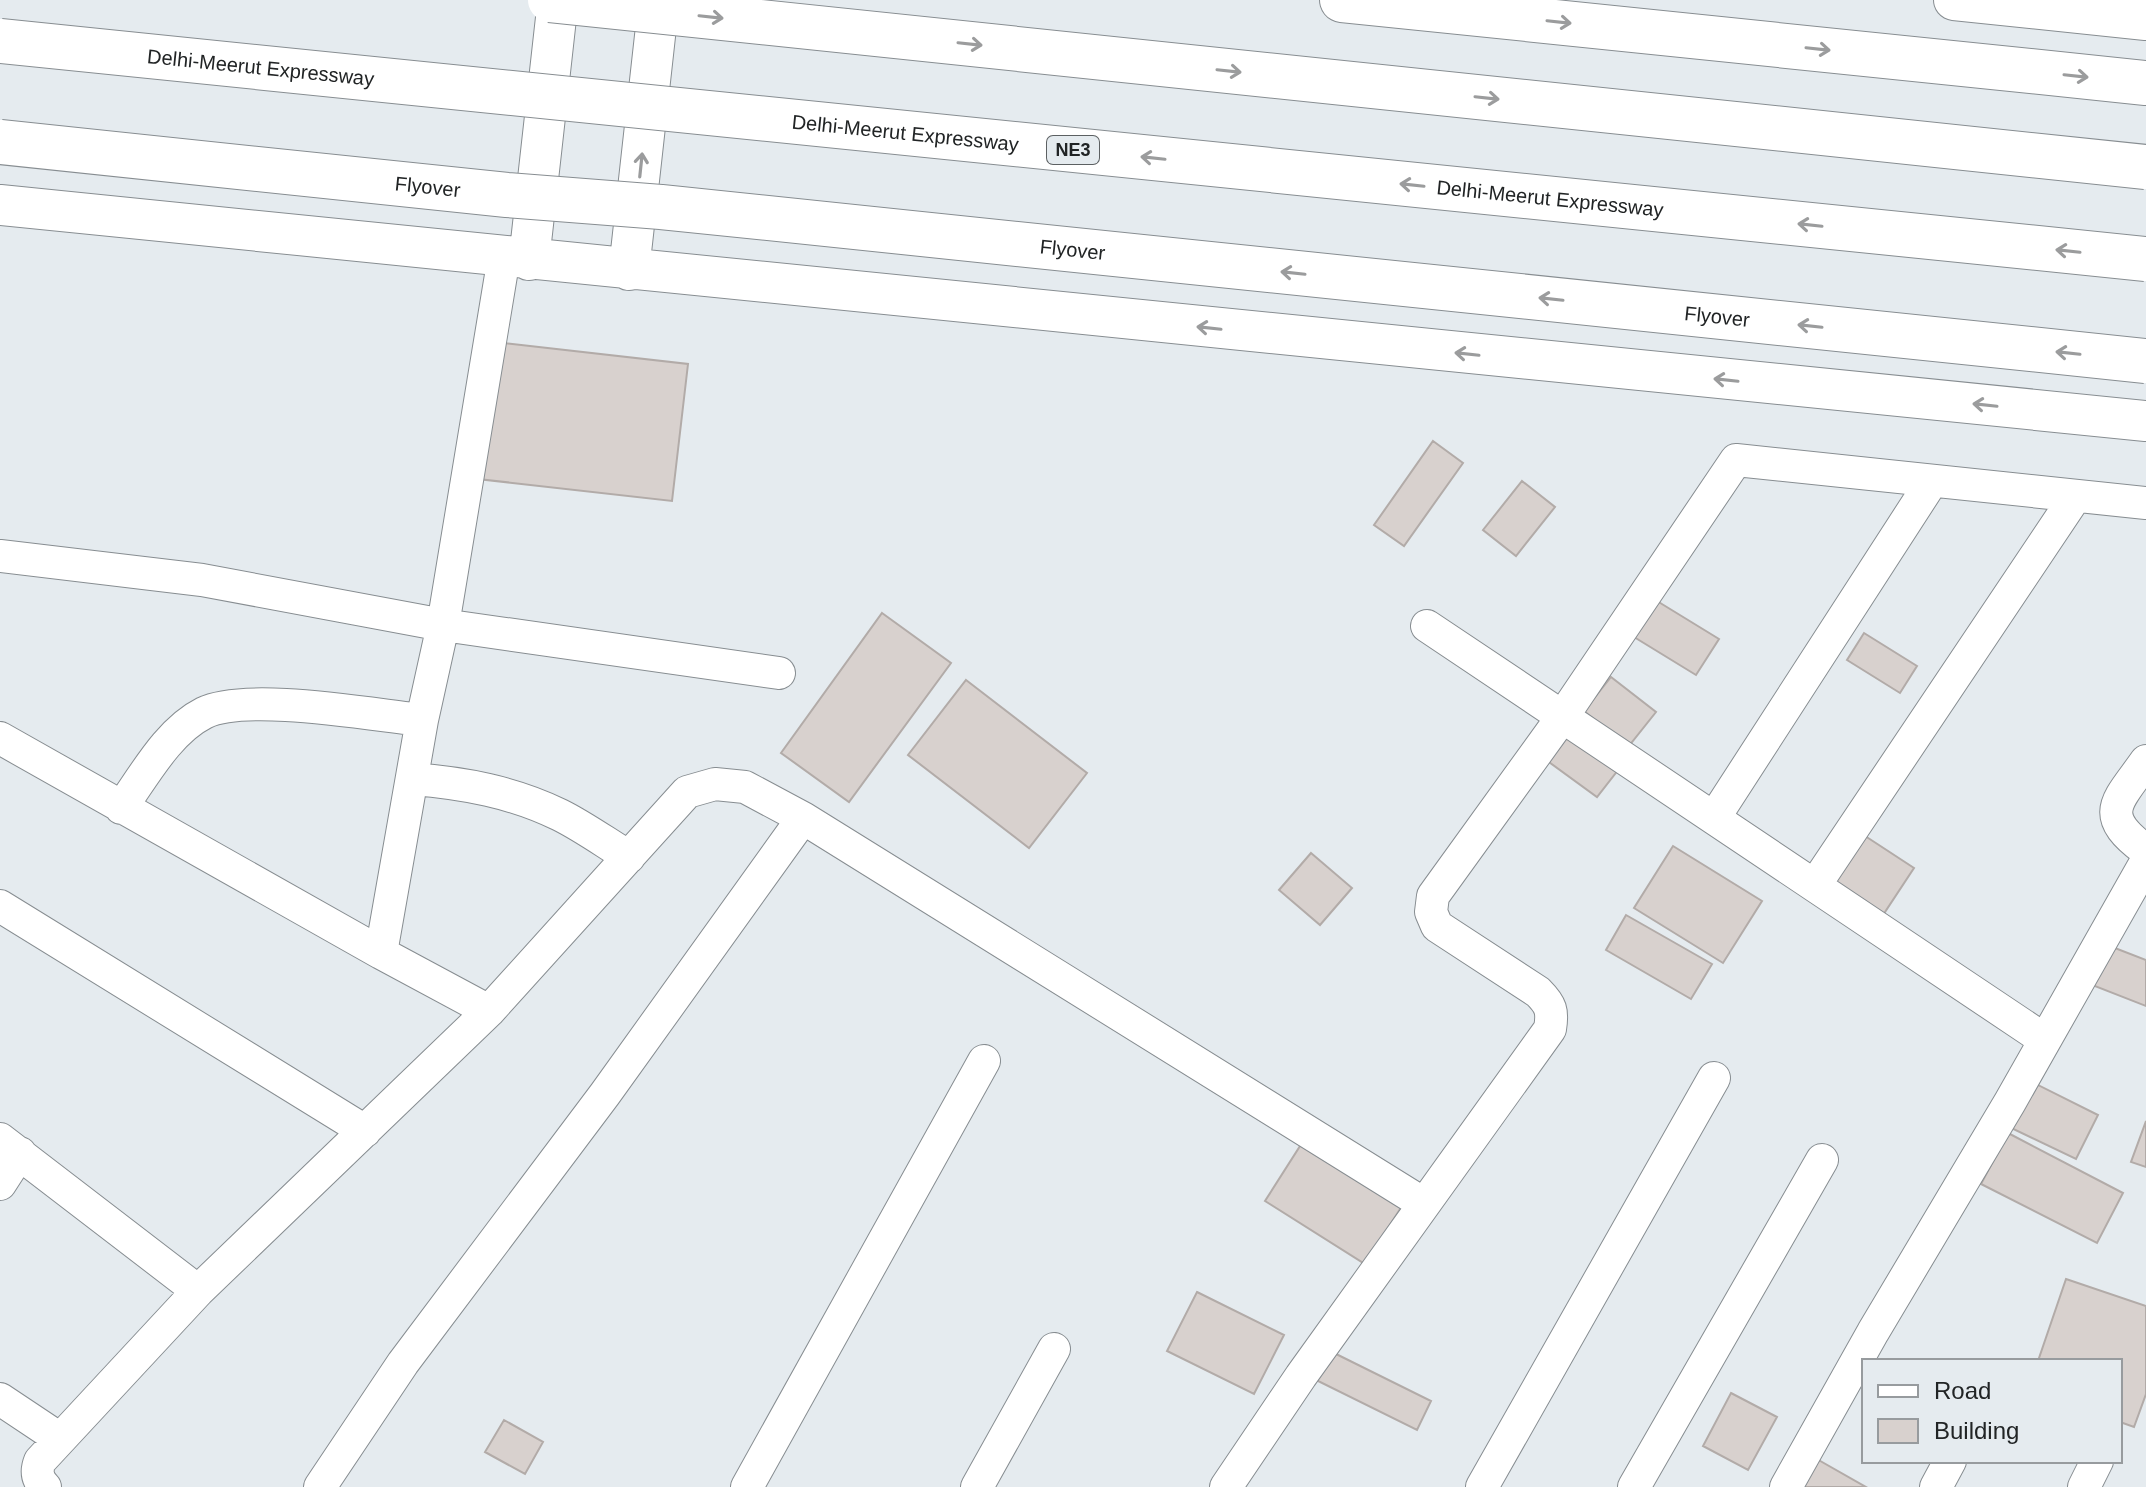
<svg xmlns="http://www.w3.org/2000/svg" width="2146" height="1487" font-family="Helvetica,sans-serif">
<rect width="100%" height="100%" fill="#e5ebef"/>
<path fill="#d8d1ce" stroke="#b2aba8" stroke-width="2" d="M494 342 688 364 672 501 478 479Z
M1433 441 1463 463 1404 546 1374 525Z
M1522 481 1555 507 1516 556 1483 530Z
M1657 601 1719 639 1696 675 1634 637Z
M882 613 951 663 849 802 781 753Z
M1864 633 1917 666 1900 693 1847 660Z
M1611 677 1656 712 1628 747 1584 711Z
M966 680 1087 773 1029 848 908 755Z
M1566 724 1622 765 1597 797 1542 757Z
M1859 832 1914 868 1881 918 1826 882Z
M1673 846 1762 901 1723 963 1634 908Z
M1311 853 1352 888 1320 925 1279 890Z
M1626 915 1712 964 1691 999 1606 950Z
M2102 943 2146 960V1006L2087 983Z
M2028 1080 2098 1115 2076 1159 2005 1125Z
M2146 1121V1167L2131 1162Z
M2008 1133 2123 1193 2097 1243 1981 1184Z
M1302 1143 1402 1206 1365 1264 1265 1201Z
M2066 1279 2146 1306V1394L2134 1427 2120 1422V1361H2038Z
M1197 1292 1284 1335 1254 1394 1167 1351Z
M1328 1350 1431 1401 1417 1430 1314 1379Z
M1731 1393 1777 1417 1748 1470 1703 1446Z
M504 1420 543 1442 525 1474 485 1452Z
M1815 1458 1866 1487H1798Z"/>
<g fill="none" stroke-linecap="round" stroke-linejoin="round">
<defs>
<path id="minor" d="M0 556 202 580 443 625 779 673
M1427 626 2045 1040
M0 738 381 953
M2146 761C2118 801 2097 814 2144 849L2146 853
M412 779C464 783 513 792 560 815 584 827 606 843 629 857
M121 808C144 776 168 731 204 713 246 692 373 715 422 720
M1714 818 1932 481
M1815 885 2075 497
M0 906 365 1131
M489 1011 381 953 422 720 443 625 504 257
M0 1139 198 1291
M0 1184 20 1153
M0 1399 60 1439
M45 1487C37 1479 36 1471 40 1461L198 1291 489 1011 687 792 715 784 745 787 803 818 1424 1204
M320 1487 403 1363 605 1094 803 818
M747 1487 984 1061
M977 1487 1054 1349
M1226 1487 1301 1376 1550 1029C1553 1011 1551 1005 1538 992L1437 926 1431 912 1433 896 1563 716 1736 460 2146 503
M1482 1487 1714 1078
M1634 1487 1822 1160
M1786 1487 1873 1332 2010 1102 2146 862
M1936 1487 1950 1461
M2084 1487 2097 1461"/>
<path id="tertiary" d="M1954 0 2146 20
M0 205 2146 421
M529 260 558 0
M629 270 659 0"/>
<path id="trunk" d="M1342 0 2146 83"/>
</defs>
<use href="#minor" stroke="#878d91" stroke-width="34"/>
<use href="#tertiary" stroke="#878d91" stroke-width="42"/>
<use href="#trunk" stroke="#878d91" stroke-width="46"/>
<use href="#minor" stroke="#fff" stroke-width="32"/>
<use href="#tertiary" stroke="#fff" stroke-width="40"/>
<use href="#trunk" stroke="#fff" stroke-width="44"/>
<defs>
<g id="trunk-bridge">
<path id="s1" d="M0 142 507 195 661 207 2146 361"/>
</g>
<g id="motorway-bridge">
<path d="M550 0 2146 167"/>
<path id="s2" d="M0 41 2146 259"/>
</g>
</defs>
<use href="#trunk-bridge" stroke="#878d91" stroke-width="46" stroke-linecap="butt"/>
<use href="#motorway-bridge" stroke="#878d91" stroke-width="46" stroke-linecap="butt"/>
<use href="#trunk-bridge" stroke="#fff" stroke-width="44"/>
<use href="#motorway-bridge" stroke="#fff" stroke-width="44"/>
</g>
<defs><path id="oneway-shaft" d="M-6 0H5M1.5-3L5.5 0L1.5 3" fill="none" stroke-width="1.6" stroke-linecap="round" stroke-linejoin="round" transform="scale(2)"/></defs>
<g stroke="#9b9c9d">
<use href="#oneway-shaft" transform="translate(711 17) rotate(6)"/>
<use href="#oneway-shaft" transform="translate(1559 22) rotate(6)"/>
<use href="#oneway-shaft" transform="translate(970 44) rotate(6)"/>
<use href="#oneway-shaft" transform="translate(1818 49) rotate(6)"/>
<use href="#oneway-shaft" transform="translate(1229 71) rotate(6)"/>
<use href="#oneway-shaft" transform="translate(2076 76) rotate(6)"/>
<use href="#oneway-shaft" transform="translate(1487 98) rotate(6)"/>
<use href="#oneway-shaft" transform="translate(1153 158) rotate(-174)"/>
<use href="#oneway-shaft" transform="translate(641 165) rotate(-84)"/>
<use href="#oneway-shaft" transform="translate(1412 185) rotate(-174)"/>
<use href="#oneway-shaft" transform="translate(1810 225) rotate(-174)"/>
<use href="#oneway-shaft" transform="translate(2068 251) rotate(-174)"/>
<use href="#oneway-shaft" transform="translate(1293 273) rotate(-174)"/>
<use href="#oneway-shaft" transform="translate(1551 299) rotate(-174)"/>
<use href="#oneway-shaft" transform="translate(1810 326) rotate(-174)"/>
<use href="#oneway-shaft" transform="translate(1209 328) rotate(-174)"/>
<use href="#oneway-shaft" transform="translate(2068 353) rotate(-174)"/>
<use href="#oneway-shaft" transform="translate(1467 354) rotate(-174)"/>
<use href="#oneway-shaft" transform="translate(1726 380) rotate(-174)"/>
<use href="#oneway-shaft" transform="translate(1985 405) rotate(-174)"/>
</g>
<g text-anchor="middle" stroke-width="6" stroke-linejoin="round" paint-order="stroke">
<rect fill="#e5ebef" stroke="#5c6062" stroke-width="2" x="1047" y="136" width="52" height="28" rx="6"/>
<g font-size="18" font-weight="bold" fill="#212425">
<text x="1073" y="156">NE3</text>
</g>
<g font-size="20" fill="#212425" stroke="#e5ebef">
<text dy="7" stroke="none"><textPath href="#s2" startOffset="262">Delhi-Meerut Expressway</textPath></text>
<text dy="7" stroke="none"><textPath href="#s2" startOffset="910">Delhi-Meerut Expressway</textPath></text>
<text dy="7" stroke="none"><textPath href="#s1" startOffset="430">Flyover</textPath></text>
<text dy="7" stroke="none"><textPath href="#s2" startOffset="1558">Delhi-Meerut Expressway</textPath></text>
<text dy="7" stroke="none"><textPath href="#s1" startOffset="1078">Flyover</textPath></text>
<text dy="7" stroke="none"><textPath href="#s1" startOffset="1726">Flyover</textPath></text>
</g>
</g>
<rect x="1862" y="1359" width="260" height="104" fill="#e5ebef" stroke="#979b9e" stroke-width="2"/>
<rect x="1878" y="1385" width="40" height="12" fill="#ffffff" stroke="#979b9e" stroke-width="2"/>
<text x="1934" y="1399" font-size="24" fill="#212425">Road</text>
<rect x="1878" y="1419" width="40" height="24" fill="#d8d1ce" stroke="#979b9e" stroke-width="2"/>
<text x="1934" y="1439" font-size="24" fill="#212425">Building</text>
</svg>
